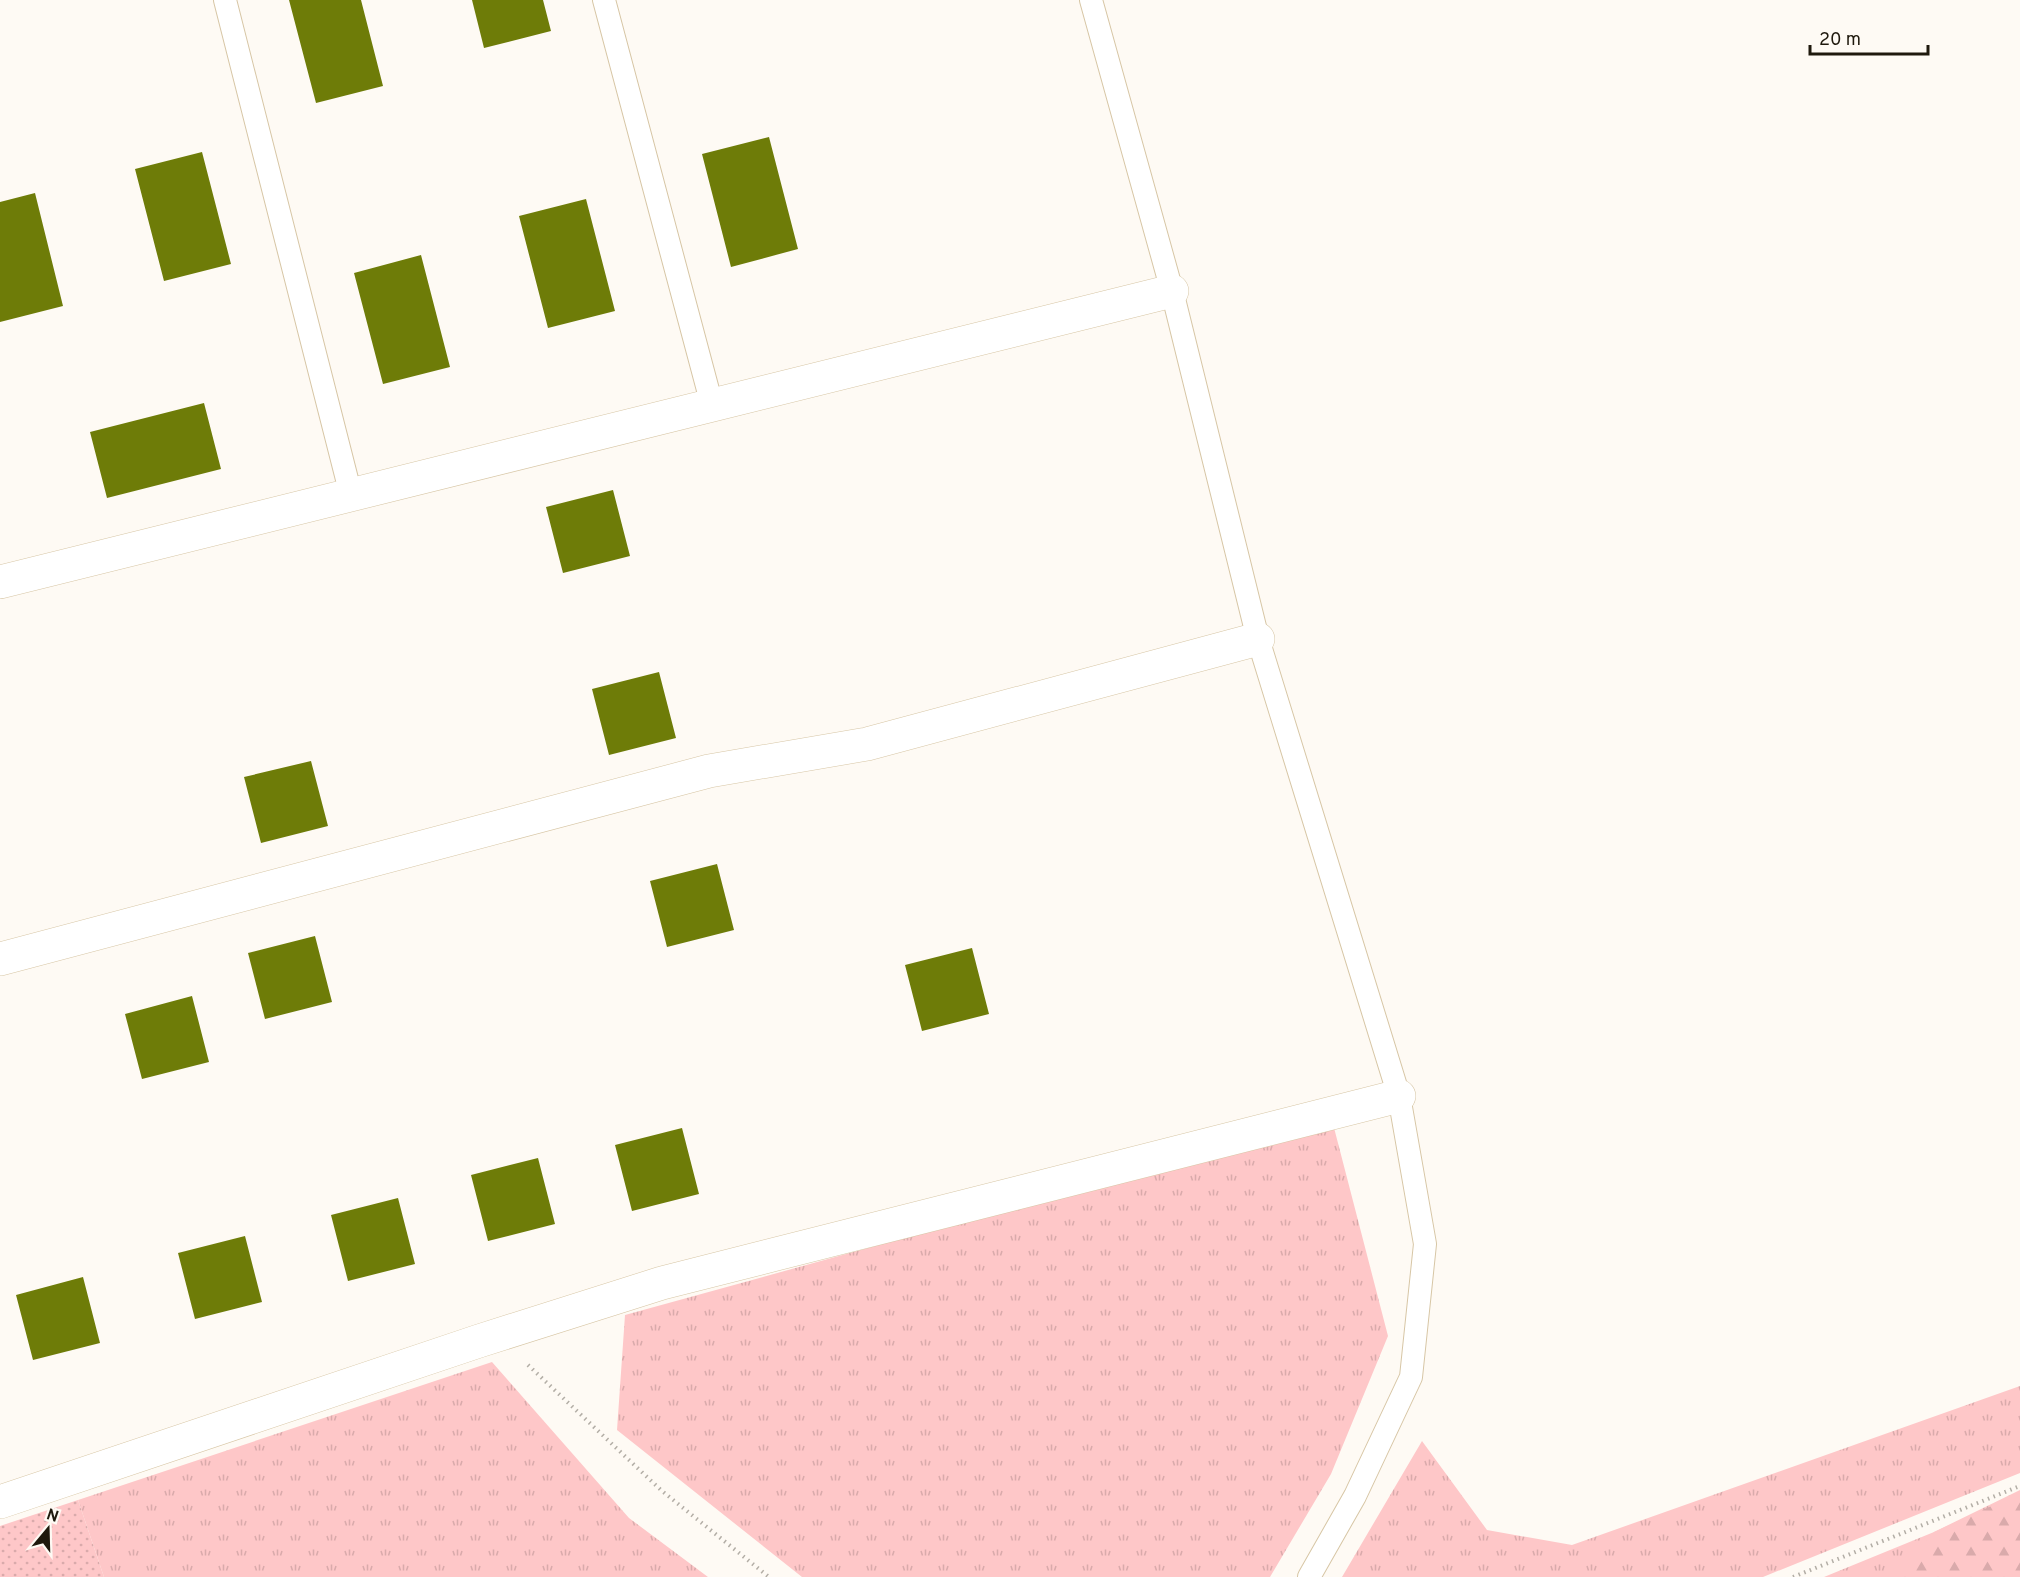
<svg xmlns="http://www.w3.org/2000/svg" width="2020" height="1577" font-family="Overpass,sans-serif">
<defs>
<pattern id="grass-tufts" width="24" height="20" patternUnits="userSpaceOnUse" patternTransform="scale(1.5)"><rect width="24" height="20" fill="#fec7c8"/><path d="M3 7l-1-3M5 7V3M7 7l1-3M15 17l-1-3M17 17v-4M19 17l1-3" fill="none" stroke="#d9aaab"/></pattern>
<pattern id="forest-firs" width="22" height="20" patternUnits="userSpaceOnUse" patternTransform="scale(1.5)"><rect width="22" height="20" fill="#fec7c8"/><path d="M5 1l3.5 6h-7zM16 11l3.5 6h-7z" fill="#d9aaab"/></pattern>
<pattern id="park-dots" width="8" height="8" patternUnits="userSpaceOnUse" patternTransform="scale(1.5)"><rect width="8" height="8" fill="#fec7c8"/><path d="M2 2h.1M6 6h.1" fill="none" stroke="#d9aaab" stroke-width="1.8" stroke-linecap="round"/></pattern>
</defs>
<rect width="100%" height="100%" fill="#fefaf4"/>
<path fill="url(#grass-tufts)" d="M1332 1120 1388 1336 1331 1474 1270 1577H802L617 1430 625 1315Z
M492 1362 629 1518 708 1577H104L78 1500Z
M2020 1386V1473L1763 1577H1342L1422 1441 1487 1530 1572 1545Z
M2020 1490V1577H1824L1934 1532Z"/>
<path fill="url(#forest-firs)" d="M2020 1493V1577H1897L1934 1532Z"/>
<path fill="url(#park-dots)" d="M78 1500 104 1577H0V1526Z"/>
<path fill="#6e7c08" d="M289 0H361L383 86 316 103Z
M472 0H543L551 31 484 48Z
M769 137 798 249 731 267 702 154Z
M202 152 231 264 164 281 135 169Z
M35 193 63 306 0 322V202Z
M586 199 615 311 548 328 519 216Z
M421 255 450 367 383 384 354 273Z
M204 403 221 469 107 498 90 432Z
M613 490 630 556 563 573 546 507Z
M659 672 676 738 609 755 592 689Z
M311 761 328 826 261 843 244 777Z
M717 864 734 930 667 947 650 881Z
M315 936 332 1002 265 1019 248 953Z
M972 948 989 1014 922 1031 905 965Z
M192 996 209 1062 142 1079 125 1014Z
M682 1128 699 1194 632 1211 615 1145Z
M538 1158 555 1224 488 1241 471 1175Z
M398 1198 415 1264 348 1281 331 1215Z
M245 1236 262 1302 195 1319 178 1253Z
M83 1277 100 1343 33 1360 16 1295Z"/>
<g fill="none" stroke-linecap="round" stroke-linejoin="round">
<defs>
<path id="service" d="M225 0 351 495
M604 0 712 405
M1091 0 1172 291 1258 639 1399 1096 1425 1244 1411 1377 1355 1496 1309 1577"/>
<path id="minor" d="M0 582 1172 291
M0 959 709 771 867 744 1258 639
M0 1502 479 1341 662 1283 1399 1096"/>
</defs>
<use href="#service" stroke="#d7c6a5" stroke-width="24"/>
<use href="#minor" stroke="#d7c6a5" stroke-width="34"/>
<path stroke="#b3aea6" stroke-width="4" stroke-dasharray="1.5 4.5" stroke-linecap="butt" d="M528 1365 662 1491 769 1577
M1793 1577 2020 1486"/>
<use href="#service" stroke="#fff" stroke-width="22"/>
<use href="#minor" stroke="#fff" stroke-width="33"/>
</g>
<g transform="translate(48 1529) rotate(19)" stroke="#fefaf4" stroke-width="4.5" paint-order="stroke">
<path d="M0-4.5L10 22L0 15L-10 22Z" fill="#1f190d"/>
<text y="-9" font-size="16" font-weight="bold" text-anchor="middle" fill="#1f190d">N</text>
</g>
<path d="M1810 45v9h118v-9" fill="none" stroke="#1f190d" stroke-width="3"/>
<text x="1819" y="45" font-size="18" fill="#1f190d" stroke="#fefaf4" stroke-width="4.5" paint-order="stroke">20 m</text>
</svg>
